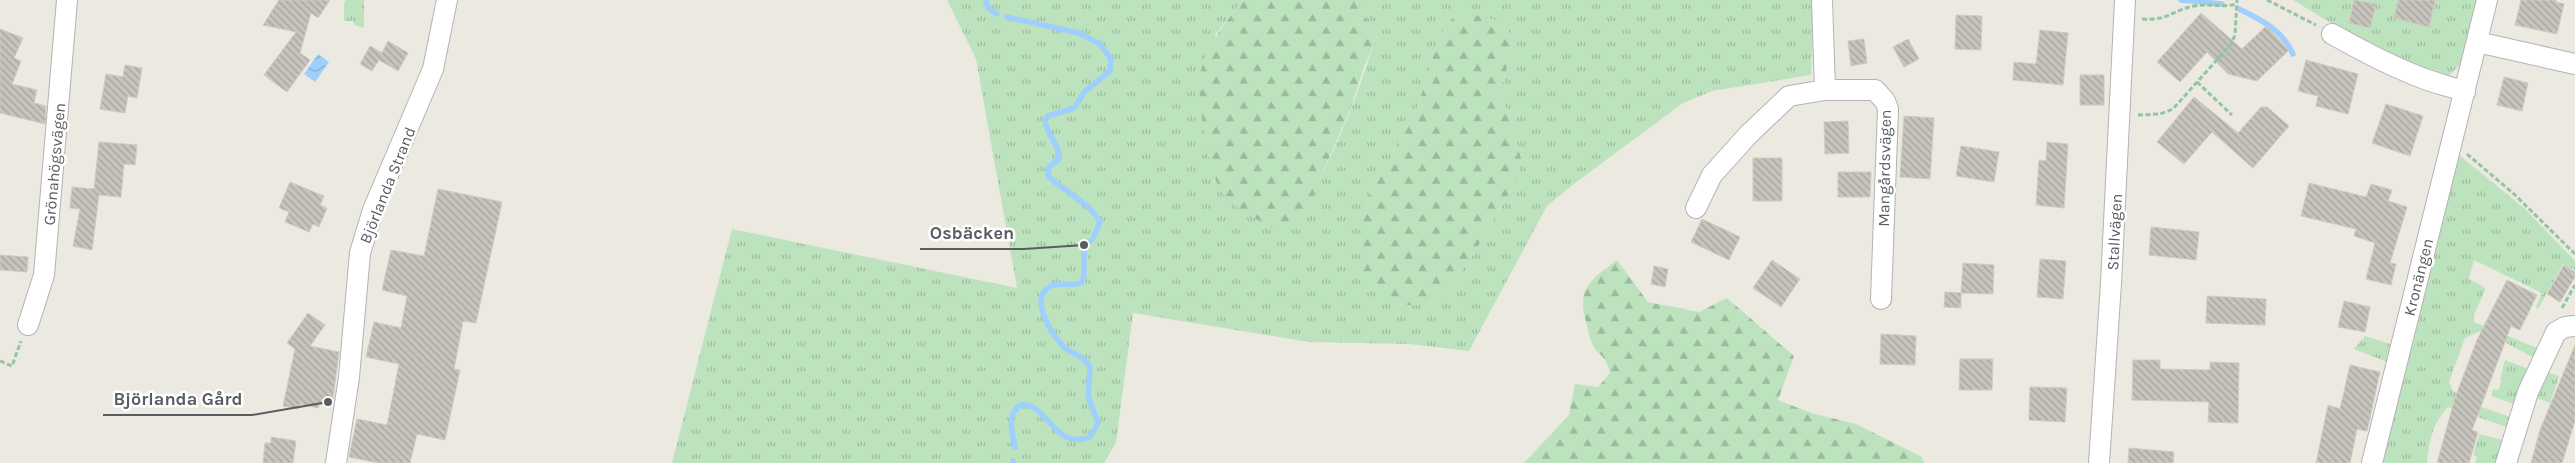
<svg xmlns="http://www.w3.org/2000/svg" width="2575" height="463" font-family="Karla,sans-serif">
<defs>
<pattern id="grass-tufts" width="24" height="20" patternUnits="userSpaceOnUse" patternTransform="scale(1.25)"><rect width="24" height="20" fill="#bce3be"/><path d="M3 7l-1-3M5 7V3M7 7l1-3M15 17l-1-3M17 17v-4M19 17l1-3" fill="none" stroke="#9cbb9e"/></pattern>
<pattern id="forest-firs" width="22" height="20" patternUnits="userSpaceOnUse" patternTransform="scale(1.25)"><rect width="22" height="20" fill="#bce3be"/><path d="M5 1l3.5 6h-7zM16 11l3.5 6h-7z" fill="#9cbb9e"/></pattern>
<pattern id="water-waves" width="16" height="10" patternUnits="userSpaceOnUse" patternTransform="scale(1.25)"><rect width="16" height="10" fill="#9ecffd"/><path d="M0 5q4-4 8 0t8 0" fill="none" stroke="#84abd0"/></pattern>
<pattern id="building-back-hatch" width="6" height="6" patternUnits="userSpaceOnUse" patternTransform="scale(1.25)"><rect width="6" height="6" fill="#c6c4bd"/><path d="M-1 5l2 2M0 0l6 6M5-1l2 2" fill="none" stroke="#a4a29d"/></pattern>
</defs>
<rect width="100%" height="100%" fill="#ebe9e0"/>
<path fill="url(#grass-tufts)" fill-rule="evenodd" d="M346 0H364V28L354 25 353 21H344V4Z
M947 0H1243L1215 35 1297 224C1318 187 1335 147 1352 107 1361 84 1367 61 1377 38L1356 0H1814L1811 75 1712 91 1683 103 1571 186 1547 206 1469 351 1410 344 1309 342 1133 313 1116 443 1104 463H672L732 229 1017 288 976 59ZM1440 35 1512 36 1510 56 1500 95 1508 113 1521 158 1518 178 1471 258 1447 291 1428 305 1365 204 1417 108Z
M2293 0H2482L2468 56 2449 76 2421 73 2367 45Z
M2453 150 2526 210 2575 261V270L2563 264 2538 309 2536 307 2542 293 2474 260 2469 279 2484 287 2485 290 2474 315V322L2537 348 2533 357C2515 348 2499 338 2480 331L2465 338 2449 382 2453 391 2479 410 2482 407 2510 417 2507 427 2448 407C2433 422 2429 442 2427 463H2377Z
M2365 336 2396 346 2390 363 2354 349Z
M2505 360 2528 369 2514 404 2491 396 2493 389 2498 390 2502 380 2500 379Z
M2540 370 2559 376 2550 403 2531 396Z
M2479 434 2503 440 2497 463H2475L2477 457 2473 455Z"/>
<path fill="url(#forest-firs)" d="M1243 0H1356L1377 38 1364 67 1352 105 1313 195 1297 225 1280 232C1260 221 1238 211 1223 194 1210 179 1196 96 1200 75 1206 46 1225 23 1243 0Z
M1476 15 1500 21 1512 36 1510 56 1500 95 1508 113 1521 158 1518 178 1471 258 1447 291 1428 305H1408L1383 298 1364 280 1359 241 1365 204 1417 108 1440 35 1454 16Z
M1617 260 1648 302 1699 312 1727 298 1794 356 1778 400 1811 413 1856 424 1922 457 1924 463H1524L1569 415 1575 384 1598 387 1610 373C1605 352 1599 358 1593 345 1589 338 1588 329 1586 322 1576 288 1592 279 1617 260Z"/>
<path fill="url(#water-waves)" d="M318 54 329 62 315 82 304 74Z"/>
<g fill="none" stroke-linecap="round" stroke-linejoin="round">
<path stroke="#9ecffd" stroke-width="5.5" d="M986 0C986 8 991 10 997 14
M2181 0 2222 4
M2239 9C2262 20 2282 30 2293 54
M1007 17 1079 33 1100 44 1111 59 1110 71 1085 91 1074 108 1048 116 1045 120C1046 134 1061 147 1059 159L1049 167C1049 169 1048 172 1048 175 1050 182 1092 204 1100 222L1093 239 1084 245V276L1081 283C1071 287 1062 281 1051 286 1028 297 1051 333 1063 346 1072 355 1084 355 1090 367L1088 396 1098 423 1090 437C1053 451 1048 402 1021 405 1006 413 1012 434 1015 447
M1013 463V461"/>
</g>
<path fill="url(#building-back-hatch)" stroke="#d0cbbe" d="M279 0H330L318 18 311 13 300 53 310 60 287 92 264 75 296 32 263 25Z
M2354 0 2376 4 2370 28 2349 23Z
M2398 0H2435L2429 27 2394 18Z
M2521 0H2556V2L2564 4 2557 34 2515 25Z
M2201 13 2242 49 2266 26 2289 50 2257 81 2228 74 2207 52 2180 82 2157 62Z
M1956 15 1982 16 1981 50 1955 49Z
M0 29 23 38 14 58 21 61 12 84 37 90 34 103 46 106 45 124 0 113Z
M2040 30 2068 33 2063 85 2013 80 2014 62 2036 64Z
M1864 39 1867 63 1851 66 1848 41Z
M1908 39 1919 59 1904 67 1893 47Z
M388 41 408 53 398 71 379 60 372 71 360 64 370 46 382 53Z
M2306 60 2358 74 2348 114 2316 106 2318 96 2298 91Z
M125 65 142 68 137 98 128 96 125 113 100 109 106 74 123 77Z
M2080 75H2104V105H2080Z
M2504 77 2528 83 2522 111 2497 105Z
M2194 97 2238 133 2261 107H2267L2289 126 2253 168 2212 132 2184 164 2157 142Z
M2386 104 2423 116 2410 156 2372 143Z
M1904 116 1934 118 1930 179 1900 177Z
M1848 121 1849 153 1825 154 1824 122Z
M99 142 137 145 135 165 124 164 121 197 99 195 92 250 73 246 80 209 70 208 72 187 94 189Z
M2047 142 2068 144 2064 208 2036 205 2039 160 2046 161Z
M1961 146 1999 152 1994 182 1956 176Z
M1753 158H1782V201H1753Z
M1838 172H1871L1870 197H1838Z
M290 182 324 196 320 205 327 208 319 227 313 224 309 232 285 222 289 212 279 208Z
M2309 183 2366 197 2371 184 2392 190 2388 201 2407 207 2390 263 2396 264 2391 285 2366 279 2375 243 2354 236 2356 229 2301 216Z
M438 189 502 202 476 323 463 321 454 369 460 370 445 440 417 434 410 463H378L349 457 357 419 387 425 399 364 366 357 374 322 401 328 407 296 382 290 391 250 424 256Z
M1702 219 1740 237 1729 260 1691 242Z
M2151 227 2199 232 2196 260 2149 255Z
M0 255 28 257 27 272 0 270Z
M2040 259 2066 261 2063 299 2037 297Z
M1772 260 1800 279 1781 307 1753 288Z
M1963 263 1994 265 1993 294 1961 293Z
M2564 265 2575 272V277L2560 302 2547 294Z
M1654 266 1668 269 1665 287 1651 284Z
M2507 280 2537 295 2520 330 2511 326 2472 430 2478 432 2469 463H2437L2455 398 2477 340Z
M1945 292 1961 293V308L1944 307Z
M2207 296 2266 299 2265 325 2206 323Z
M2344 301 2370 307 2365 332 2338 327Z
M308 313 325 325 310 346 339 352 332 406 319 404 318 408 300 404 298 409 283 406 295 349 287 343Z
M1881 334 1916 336 1915 365 1880 364Z
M2575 345V421L2562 463H2531L2540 430Z
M1960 359H1993L1992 390H1959Z
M2133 360H2160V369L2210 370V362L2239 363 2238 423 2208 422 2209 402 2132 400Z
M2350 365 2380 372 2367 431 2357 429 2350 463H2316L2328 405 2340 409Z
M2030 387 2067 388 2065 422 2029 420Z
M271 437 296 441 293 463H263L265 443H271Z
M2129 448 2174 452 2173 463H2128Z"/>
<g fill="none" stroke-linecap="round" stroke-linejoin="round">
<defs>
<path id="minor" d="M1822 0 1825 90H1875L1885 101 1888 109 1881 299
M2332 34C2362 51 2392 67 2425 79 2438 84 2452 87 2465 92
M2477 42 2575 64
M1696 208 1712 175 1748 135 1789 96 1825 90
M28 325 44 275 67 0
M336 463 349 377 360 253 373 210 433 69 447 0
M2099 463 2111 283 2125 0
M2372 463 2487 0
M2506 463 2528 392 2556 332 2565 327 2575 326"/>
</defs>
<use href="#minor" stroke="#b1b3b8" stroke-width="22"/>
<path stroke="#95c4a5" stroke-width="3" stroke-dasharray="5 2.5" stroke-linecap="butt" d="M2267 0 2316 25
M2142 19C2169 21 2172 10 2194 6 2209 3 2222 8 2237 4
M2197 82 2232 115
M2138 115 2160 114 2173 109 2231 44 2235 35 2237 0
M2467 154 2514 194 2575 254
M2562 308 2575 285
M0 361 12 366 21 341"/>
<use href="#minor" stroke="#fff" stroke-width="20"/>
</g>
<g text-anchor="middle" stroke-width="5" stroke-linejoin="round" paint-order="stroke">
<g font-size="16" fill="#595c61" stroke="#fff">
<text transform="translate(54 164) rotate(-85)" y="6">Grönahögsvägen</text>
<text transform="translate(1884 168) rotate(-89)" y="6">Mangårdsvägen</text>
<text transform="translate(387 185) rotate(-68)" y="6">Björlanda Strand</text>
<text transform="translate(2114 232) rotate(-87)" y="6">Stallvägen</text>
<text transform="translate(2418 277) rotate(-76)" y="6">Kronängen</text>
</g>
</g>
<path fill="none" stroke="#595c61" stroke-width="2" d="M1084 245L1024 249H920M328 402L252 415H103"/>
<g fill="#595c61" stroke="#fff" stroke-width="2">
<circle cx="1084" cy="245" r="5"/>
<circle cx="328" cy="402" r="5"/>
</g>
<g font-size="18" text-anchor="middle" font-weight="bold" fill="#595c61" stroke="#fff" stroke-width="5" stroke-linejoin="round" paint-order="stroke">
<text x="972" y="239">Osbäcken</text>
<text x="178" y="405">Björlanda Gård</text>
</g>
</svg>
